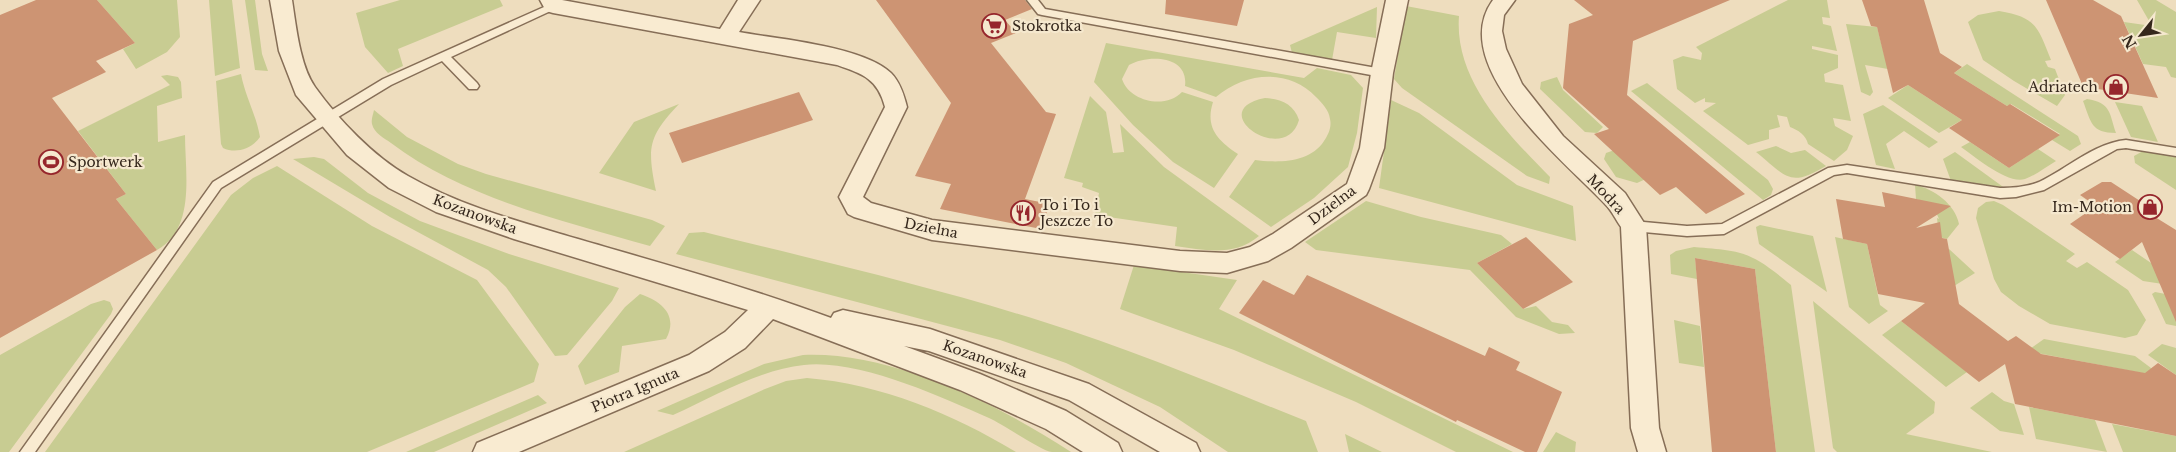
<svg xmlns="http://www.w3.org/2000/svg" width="2176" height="452" font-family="'Libre Baskerville',serif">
<rect width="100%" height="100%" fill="#eeddbe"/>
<path fill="#c8cc92" d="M97 0H177L180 37 167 52 136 69 123 49 135 43Z
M209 0H232L240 68 215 76Z
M245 0H255L262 54 268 71 255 70Z
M400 0H500L503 6 398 49 403 66 388 73 365 47 356 13Z
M1788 0H1827L1830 18 1822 17 1823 24 1831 26 1837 51 1812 46V49L1838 55V68L1824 74 1825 82 1843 85 1851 121 1833 118 1835 126 1853 136 1847 150 1834 161 1808 144C1806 135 1798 130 1790 127L1787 117 1777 115 1780 127 1769 130V139L1748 145 1703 111 1716 103 1705 102V98L1695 103 1677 89 1673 60 1683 56 1701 60 1702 53 1696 47Z
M2137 0H2156L2176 12V78L2171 77 2166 67 2143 64 2124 22 2152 26Z
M1406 6 1459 16C1454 81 1508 134 1550 177L1549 184 1527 176 1402 88 1394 79Z
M1377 7 1376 38 1337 32 1332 60 1292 53 1290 45Z
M1999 11C2037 17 2038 28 2051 60L2045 61 2048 67 2055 69 2065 95 2057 106 2014 81 1983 60 1968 22 1978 15Z
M1846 24 1877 27 1888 69 1865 65 1873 92 1870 96 1861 92Z
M1106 43 1304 78 1317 68 1351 75 1363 88 1357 133 1348 167 1314 198 1271 227 1229 197 1255 160C1278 163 1310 163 1324 141 1328 135 1332 127 1330 119 1329 110 1322 103 1316 97 1289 68 1245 72 1216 97L1185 86C1189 55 1148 54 1129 65L1122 79C1129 101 1165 110 1182 92L1213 102C1205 127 1217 140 1238 154L1214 188 1173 162 1133 125 1094 82Z
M1967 64 2078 136 2081 144 2070 151 2052 140 2060 134 2011 104 2007 106 1954 73Z
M241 74C245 96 256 114 260 137 252 149 236 154 223 148L221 144 216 81Z
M167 75 178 77 181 82 182 98 157 106 158 142 185 135C185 173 196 228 157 250L116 199 126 194 78 131 170 85 161 76Z
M1557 77 1563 90 1603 127 1597 133 1585 132 1540 89 1541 82Z
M1647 83 1768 180 1773 189 1771 195 1763 200 1631 91Z
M1908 85 1962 120 1939 133 1888 98Z
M1090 96 1106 112 1113 153 1124 152 1120 124 1164 167 1259 236C1234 257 1205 250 1175 246L1177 227 1095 215 1099 193 1082 187 1083 183 1064 178Z
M1265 98C1281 99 1294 104 1299 120 1285 168 1202 110 1265 98Z
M2087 99C2111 103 2109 112 2116 133 2091 133 2091 122 2083 101Z
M1391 100 1419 113 1517 185 1573 206 1576 241 1379 188Z
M2115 102 2142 106 2158 142 2131 137Z
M679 104C648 137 647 147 656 191L599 173 634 122Z
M1883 105 1938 142 1929 148 1904 131 1886 144 1895 169 1876 165 1863 114Z
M374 110 407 137 458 164 486 174 652 220 665 226 650 246C564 221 463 198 391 143 384 138 374 133 372 124 371 119 373 115 374 110Z
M1970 142 2009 168 2038 149 2056 161C2046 167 2036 175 2025 179 2008 185 1974 156 1961 147Z
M1626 146 1659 173 1637 183 1616 177 1604 159 1606 153Z
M1776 146 1791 153 1805 150 1826 166C1789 188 1787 177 1756 152Z
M2143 151 2176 157V190L2135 163 2134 156Z
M1955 152 2006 189 1951 181 1943 159Z
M314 157 324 159 368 193 420 221 509 254 619 288 612 301 567 355 555 356 506 287 488 270 390 217 293 159Z
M277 166 372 226 477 280 539 364 534 382 367 452H45L231 195 253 178Z
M1915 185C1934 189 1955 204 1959 224L1947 239 1939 237 1937 218 1939 219C1936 209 1926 202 1916 199Z
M1366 201 1421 217 1501 235 1512 244 1477 263 1523 309 1536 306 1552 322 1568 325 1575 333 1559 334 1516 317 1470 270 1316 250 1305 242Z
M1994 201 2003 205 2075 254 2066 261 2077 268 2087 262 2128 290 2146 320 2137 335 2125 338 2050 324 2019 306 2001 292 1994 279 1976 218 1978 208 1986 202Z
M1760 225 1813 236 1827 292 1759 244 1756 227Z
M704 232C817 260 930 286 1041 321 1131 349 1218 386 1306 421L1318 452H1228L1160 407 1066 363 1000 340 676 254 689 233Z
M1835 237 1867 244 1880 305 1888 311 1869 324 1849 307Z
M1694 247C1745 251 1751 252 1791 285L1815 452H1776L1755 269 1695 258 1697 279 1671 274 1670 255 1676 251Z
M1949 249 1975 273 1946 291Z
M2132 250 2176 280V286L2143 281 2115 262Z
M1134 265 1237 280 1219 309 1513 452H1456L1356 402 1234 350 1120 309Z
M2155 292 2176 296V326L2166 324 2152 294Z
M640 294C661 301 679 315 666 339L622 346 619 372 585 385 578 366 625 307Z
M104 300 110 302 113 309 111 314 9 452H0V355L91 304Z
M1813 301 1935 402 1934 413 1906 434 1992 452H1837L1833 448Z
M1674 320 1700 326 1704 367 1679 363Z
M1901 321 1967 372 1946 387 1882 335Z
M2044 339 2135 356 2163 377 2027 351Z
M2162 344 2176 348V375L2148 355Z
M803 355C891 351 998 404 1071 452 1065 452 1058 452 1052 452 1041 451 1003 424 989 418 939 396 858 359 804 365 758 370 715 396 673 415L657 411 764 364Z
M807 378C881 384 953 414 1016 452H624L765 389 786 381Z
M1992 392 2004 401 2014 404 2024 435 2000 431 1970 408Z
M538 395 547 403 434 452H406Z
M2029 407 2095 420 2107 452 2036 439Z
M2112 424 2176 436V452H2123Z
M1556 432 1576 442 1575 452H1543Z
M1345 434 1382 452H1349Z"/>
<path fill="#cd9473" d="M36 0H97L135 43 96 61 106 72 52 98 126 194 116 199 157 250 0 338V15Z
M876 0H1025L1032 9 1005 20 1016 33 991 43 1046 112 1056 114 1025 199 1050 204 1041 229 940 209 951 184 915 176 951 103Z
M1166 0H1244L1237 26 1165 14Z
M1574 0H1730L1633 41 1627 95 1745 194 1706 214 1676 187 1660 195 1594 134 1609 129 1563 88 1569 24 1593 15Z
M1862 0H1924L1940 53 1962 67 1954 73 2007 106 2010 104 2060 135 2009 168 1949 128 1962 120 1908 85 1893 93 1877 27 1871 26Z
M2046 0H2093L2121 16 2158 98 2091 88 2082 84Z
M799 92 813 120 682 163 669 133Z
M2102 182H2111L2160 214 2155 217 2176 230V322L2142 242 2120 259 2070 224 2096 206 2080 195Z
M1882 192 1951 206 1916 228 1940 222 1942 238 1947 239 1959 304 2008 341 2016 336 2041 354 2145 373 2158 363 2176 375V436L2015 404 2005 364 1979 382 1901 321 1925 303 1878 294 1867 244 1843 239 1836 199 1885 207Z
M1526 237 1573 282 1523 309 1477 263Z
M1695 258 1755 269 1776 452H1712Z
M1307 275 1485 356 1489 347 1520 362 1516 370 1562 392 1537 452H1525L1457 420 1456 422 1239 313 1263 280 1294 295Z"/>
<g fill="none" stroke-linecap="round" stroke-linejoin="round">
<defs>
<path id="service" d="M1027 0H1038L1045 9 1382 69 1388 73 1382 77 1042 15 1038 14Z
M553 3 557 4V8L451 57 477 83 479 86 477 89H469L442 61 391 85 221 188 35 452H20L213 182 383 79Z
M2126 140 2176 148V156L2126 148 2117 149 2044 190 2016 197 2000 198 1847 173 1834 175 1724 234 1687 236 1633 231 1629 229 1627 226 1629 223 1633 221 1687 226 1722 224 1828 168 1847 165 2000 188C2012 188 2027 187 2039 182 2067 169 2094 143 2126 140Z"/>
<path id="minor" d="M270 0H292C296 26 300 66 315 87 338 119 374 157 408 176 460 206 521 222 578 239 663 264 748 287 831 318L834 313 843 310 930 329 1089 384 1196 443 1200 452H1160L1069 400 929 351 904 346 980 374 1066 411 1118 443 1122 452H1083L1046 429 960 390 773 319 745 348 709 371 519 452H473L477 443 689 355 725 332 748 310 514 239 436 212 389 188 347 155 296 95 279 51Z
M540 0H562L720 29 738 0H760L739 32C777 39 863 46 891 73 900 82 904 95 907 107L863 197 871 203 932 220 1180 251 1227 253 1250 247 1273 234 1347 184 1360 148 1371 73 1386 0H1408L1393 73 1384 148 1369 189 1366 195 1291 248 1268 261 1227 273 1180 271 932 240 854 217 848 214 839 197 885 107C878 79 863 74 837 65L553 13 546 11Z
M1493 0H1515L1504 15 1502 31 1506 49 1522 84 1563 136 1625 193 1646 226 1659 428 1666 452H1638L1631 428 1621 227C1616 220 1612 211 1606 205 1566 162 1445 66 1493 0Z"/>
</defs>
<use href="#service" stroke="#866e57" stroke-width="3"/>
<use href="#minor" stroke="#866e57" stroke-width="3"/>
<use href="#service" fill="#f9ebd1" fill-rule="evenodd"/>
<use href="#minor" fill="#f9ebd1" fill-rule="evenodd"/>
</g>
<defs>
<symbol id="supermarket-ring" viewBox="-11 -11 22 22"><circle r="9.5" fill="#f5e8ce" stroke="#96262c" stroke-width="1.5"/><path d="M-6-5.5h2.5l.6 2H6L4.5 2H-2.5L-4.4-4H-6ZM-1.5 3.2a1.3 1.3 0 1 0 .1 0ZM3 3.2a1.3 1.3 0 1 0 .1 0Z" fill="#96262c"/></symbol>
<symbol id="shop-ring" viewBox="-11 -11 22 22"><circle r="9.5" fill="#f5e8ce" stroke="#96262c" stroke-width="1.5"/><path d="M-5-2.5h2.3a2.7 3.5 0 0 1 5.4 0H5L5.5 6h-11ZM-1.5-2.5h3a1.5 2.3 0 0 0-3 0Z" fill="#96262c"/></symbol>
<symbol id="stadium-ring" viewBox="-11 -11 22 22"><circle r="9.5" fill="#f5e8ce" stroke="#96262c" stroke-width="1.5"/><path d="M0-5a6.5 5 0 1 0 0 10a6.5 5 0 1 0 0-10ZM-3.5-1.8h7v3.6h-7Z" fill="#96262c"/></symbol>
<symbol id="restaurant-ring" viewBox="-11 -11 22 22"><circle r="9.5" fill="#f5e8ce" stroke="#96262c" stroke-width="1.5"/><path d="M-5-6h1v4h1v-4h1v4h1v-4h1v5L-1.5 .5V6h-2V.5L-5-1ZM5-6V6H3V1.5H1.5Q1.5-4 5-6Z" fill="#96262c"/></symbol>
</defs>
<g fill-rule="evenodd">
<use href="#supermarket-ring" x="980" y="12" width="28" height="28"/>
<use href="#shop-ring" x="2102" y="73" width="28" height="28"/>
<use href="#stadium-ring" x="37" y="148" width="28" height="28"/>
<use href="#shop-ring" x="2136" y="193" width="28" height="28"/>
<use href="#restaurant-ring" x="1009" y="199" width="28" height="28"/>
</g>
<g text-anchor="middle" stroke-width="4.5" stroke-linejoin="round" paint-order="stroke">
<g font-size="14" fill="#35271c" stroke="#f5e8ce" text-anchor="start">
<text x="1012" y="31">Stokrotka</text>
<text x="2098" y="92" text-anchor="end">Adriatech</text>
<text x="68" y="167">Sportwerk</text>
<text x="1040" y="210">To i To i<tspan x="1040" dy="16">Jeszcze To</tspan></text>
<text x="2132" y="212" text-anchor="end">Im-Motion</text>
</g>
<g font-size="14" fill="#35271c" stroke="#f5e8ce">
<text transform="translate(1606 194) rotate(47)" y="5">Modra</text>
<text transform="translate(1332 205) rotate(-37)" y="5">Dzielna</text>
<text transform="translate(475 214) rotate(20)" y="5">Kozanowska</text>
<text transform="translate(931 228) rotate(11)" y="5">Dzielna</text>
<text transform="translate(985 359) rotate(19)" y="5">Kozanowska</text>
<text transform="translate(635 390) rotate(-23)" y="5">Piotra Ignuta</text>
</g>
</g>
<g transform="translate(2141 35) rotate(240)" stroke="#f5e8ce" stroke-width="4" paint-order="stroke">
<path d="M0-4L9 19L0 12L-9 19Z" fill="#35271c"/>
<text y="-8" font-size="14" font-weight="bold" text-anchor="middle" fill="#35271c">N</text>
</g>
</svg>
